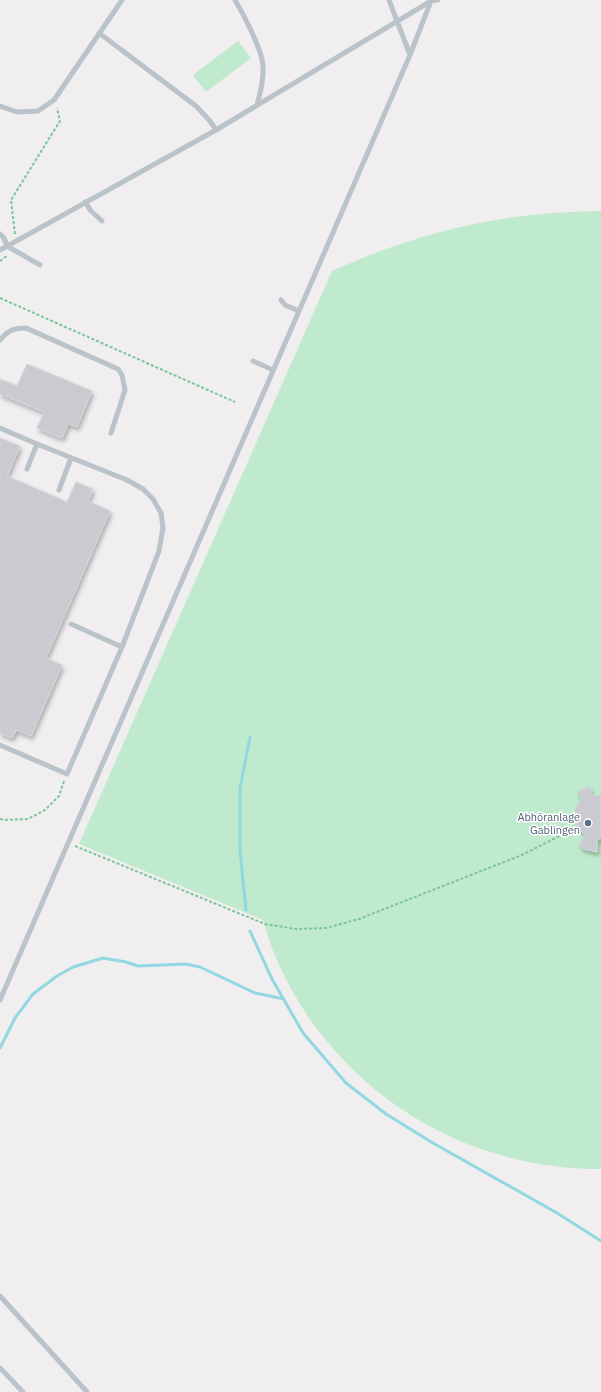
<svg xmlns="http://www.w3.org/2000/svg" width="601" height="1392" font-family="'IBM Plex Sans',sans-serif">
<defs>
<filter id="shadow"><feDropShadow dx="2" dy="3.5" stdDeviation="2" flood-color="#0004"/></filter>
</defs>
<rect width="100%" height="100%" fill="#f0eeee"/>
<path fill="#c0eacd" d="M238 41 251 58 206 92 193 75Z
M601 211V1169C484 1169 377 1115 309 1018 289 988 272 955 263 920L79 844 332 271C421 231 504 212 601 211Z"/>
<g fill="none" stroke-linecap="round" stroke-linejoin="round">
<path stroke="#91d8e3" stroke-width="3" d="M246 910 240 851V788L250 737
M250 931 272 979 303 1033 346 1083 386 1114 433 1143 557 1213 601 1241
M0 1048 15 1018 33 994 57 976 73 967 103 958 126 962 138 966 186 964 200 967 255 993 284 999"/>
</g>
<path fill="#c9cbd0" stroke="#d2d4d9" filter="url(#shadow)" d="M27 364 92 391 77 427 68 424 62 438 37 428 44 412 0 394V379L17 386Z
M0 438 20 446 7 476 67 502 76 482 93 489 88 501 110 511 46 658 62 665 31 736 16 730 12 738 0 733Z
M589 787 592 795 601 796V838L597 840V852L584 849 579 845 585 835 577 827 575 819V810L582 798 577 793 583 789Z"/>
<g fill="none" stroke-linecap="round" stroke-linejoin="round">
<path stroke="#7bc59b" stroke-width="2" stroke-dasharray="3 2" stroke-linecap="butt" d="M15 234 11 200 60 121 57 108
M0 261 8 255
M0 298 235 402
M0 819 4 820 28 819 45 810 59 796 64 781
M75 846 265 924 296 929 326 928 359 919 522 855 577 827"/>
<path stroke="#bac3c9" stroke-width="5" d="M235 0C244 15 258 43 262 59 265 75 261 90 257 105
M389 0 410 55
M99 33 196 106 210 121 216 130
M0 106 17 112 38 111 54 100 122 0
M85 202 91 211 102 221
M0 234 4 238 7 246 40 265
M0 250 216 130 431 1 438 0
M281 300 285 305 299 311
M0 340C8 330 14 328 26 328L118 369 122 375 125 390 111 433
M253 361 273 370
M0 428 37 444 127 480 143 489 153 499 161 513 163 528 159 551 122 647 67 774 0 745
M27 469 37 444
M59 490 71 458
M71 624 122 647
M0 1000 299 311 410 55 431 1
M0 1296 87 1392
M0 1368 23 1392"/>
</g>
<circle fill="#5c6f8a" stroke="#fff" stroke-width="1.5" cx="588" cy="823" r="4"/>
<g text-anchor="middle" stroke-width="3" stroke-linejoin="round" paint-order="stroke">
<g font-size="11" fill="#4e5e75" stroke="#fff" text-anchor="end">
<text x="580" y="821">Abhöranlage<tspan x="580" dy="13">Gablingen</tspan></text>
</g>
</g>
</svg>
